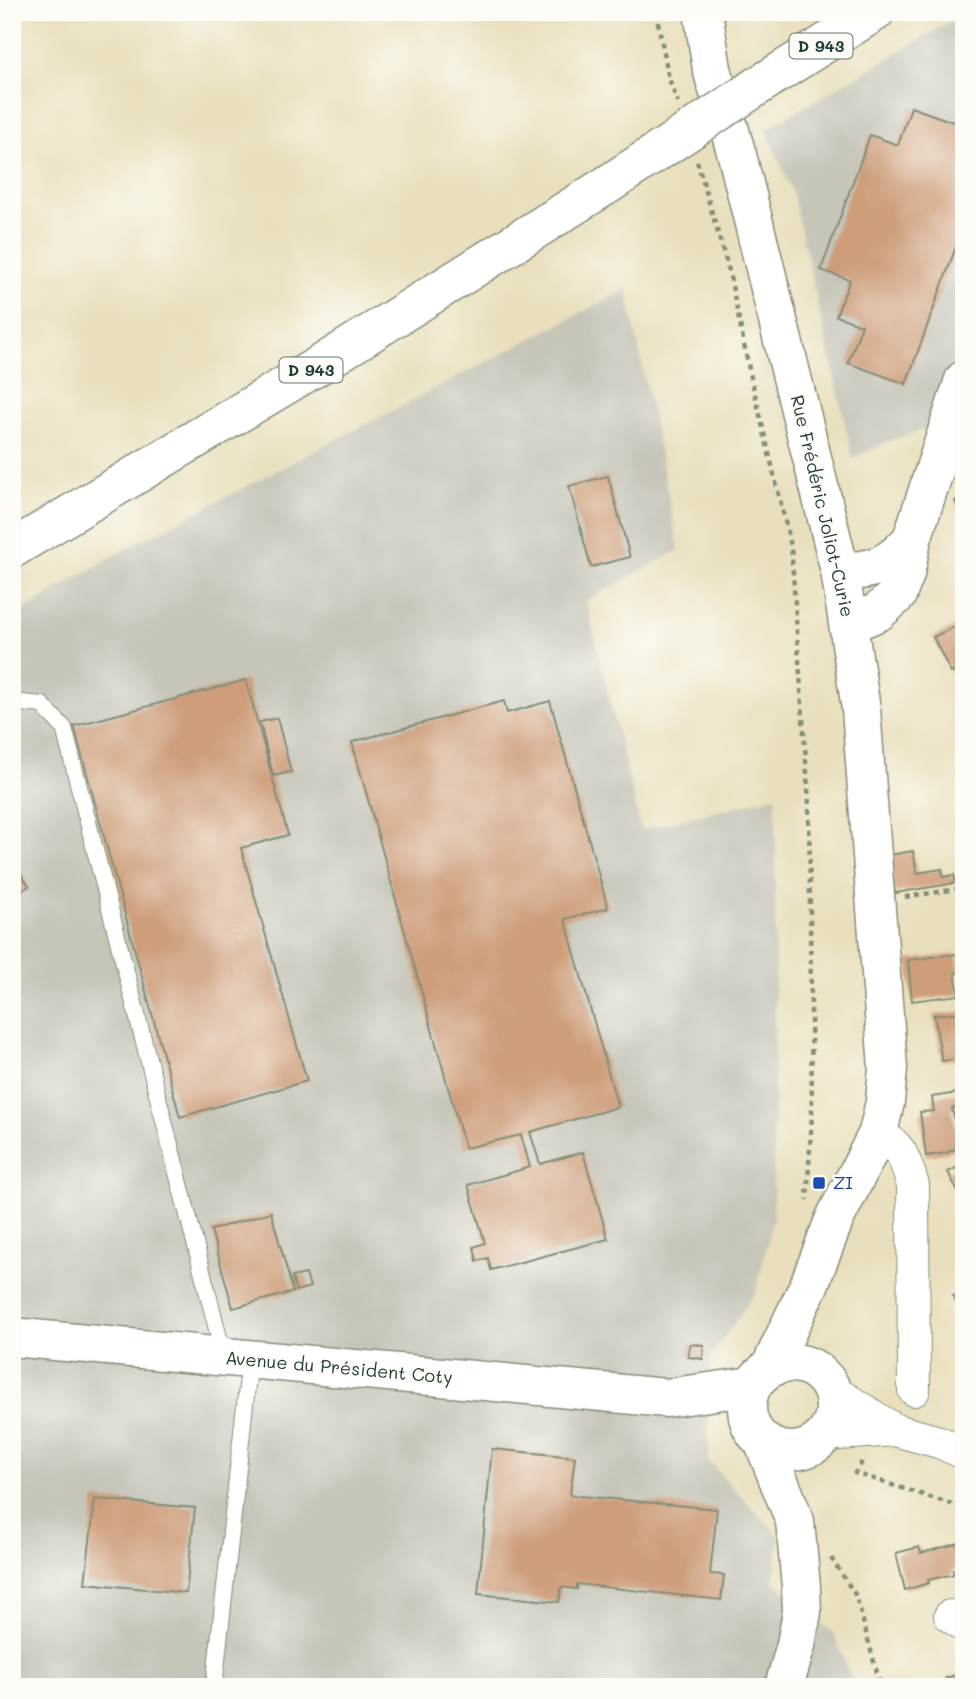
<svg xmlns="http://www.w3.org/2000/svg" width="976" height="1699" font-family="Mali,sans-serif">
<rect width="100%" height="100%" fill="#fdfcf7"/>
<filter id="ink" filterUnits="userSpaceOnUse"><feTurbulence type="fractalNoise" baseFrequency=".0143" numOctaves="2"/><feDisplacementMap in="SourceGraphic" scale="14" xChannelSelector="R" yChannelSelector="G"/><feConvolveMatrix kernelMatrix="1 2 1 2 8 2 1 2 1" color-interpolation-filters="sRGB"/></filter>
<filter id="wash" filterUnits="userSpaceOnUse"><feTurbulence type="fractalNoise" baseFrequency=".00686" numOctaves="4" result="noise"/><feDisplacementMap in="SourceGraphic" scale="28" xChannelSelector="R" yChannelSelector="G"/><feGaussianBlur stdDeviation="1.57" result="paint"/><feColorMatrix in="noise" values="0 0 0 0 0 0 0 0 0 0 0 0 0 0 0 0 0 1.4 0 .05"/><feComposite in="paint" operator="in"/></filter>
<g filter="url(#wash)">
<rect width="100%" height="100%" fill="#e9dfbc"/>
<path fill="#c6c5b8" d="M964 14V380L951 421 894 439 853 458 792 191 766 129Z
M627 289 679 550 586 601 641 830 776 796 773 1218 756 1292 711 1356 708 1461 779 1536 774 1581 834 1634 855 1687H12V617L116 554Z"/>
<g id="blocks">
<path fill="#ce9e7a" d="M911 107 964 126V225L906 384 848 363 862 325 836 316 850 280 821 270 870 135 898 145Z
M608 476 630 557 591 567 569 486Z
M964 497V511L961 513 955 501Z
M964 622V667L951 673 933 637Z
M246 680 288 835 241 848 307 1081 180 1117 74 726Z
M504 701 507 713 550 701 608 908 565 919 618 1107 530 1132 540 1164 583 1152 608 1239 491 1270 488 1258 477 1261 474 1247 485 1243 468 1185 530 1167 521 1135 465 1148 352 742Z
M277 718 291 772 273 776 260 722Z
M913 851 917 873 942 869 943 877 954 875 956 883 895 893 890 855Z
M12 861 29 886 12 897Z
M957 954 960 972 955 973 959 995 912 1001 908 960Z
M964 1012V1058L942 1061 934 1015Z
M964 1092V1106L952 1108 956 1128H960L962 1146 946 1153 926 1156 920 1112 934 1111 932 1097Z
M964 1164V1204L948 1172Z
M271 1212 293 1292 233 1308 211 1230Z
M306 1274 310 1287 296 1291 292 1277Z
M964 1291V1311L960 1312 953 1296Z
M690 1344 704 1345 703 1359 688 1357Z
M492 1449 575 1457 570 1495 717 1509 710 1574 724 1575 721 1600 577 1584V1589L561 1587 559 1602 478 1594Z
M95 1499 195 1508 186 1593 85 1583Z
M964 1542V1567L953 1570 954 1574 928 1580 929 1583 905 1590 896 1553 919 1547 921 1553Z
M964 1673V1687H949L946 1678Z"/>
</g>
</g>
<g filter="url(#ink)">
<use href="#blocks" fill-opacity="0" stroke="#848e78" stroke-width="2"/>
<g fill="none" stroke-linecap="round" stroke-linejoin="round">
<defs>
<path id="service" d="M12 702 42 705 64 728 224 1357
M214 1687 250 1359"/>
<path id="minor" d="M878 1133C903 1147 904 1158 913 1185L914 1390
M832 1390 895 1430
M825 1435 895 1430 939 1442 964 1453
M950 1616 964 1626"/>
<path id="tertiary" d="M703 12 712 69 737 155 840 571 861 709 888 1068 885 1102 878 1133 835 1218 809 1285 770 1368
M840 571C873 572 891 564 912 539
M849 624 878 612 897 595 905 574 912 539 964 380
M12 1337 666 1398 752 1386
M747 1407a44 44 0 1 1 88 0a44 44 0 1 1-88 0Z
M763 1441 795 1521 801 1587 802 1612 796 1645 784 1687"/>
<path id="primary" d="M767 80 875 12
M12 549 326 361 607 185"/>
</defs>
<use href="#service" stroke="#848e78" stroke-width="18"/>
<use href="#minor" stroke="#848e78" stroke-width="34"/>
<use href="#tertiary" stroke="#848e78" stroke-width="41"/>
<use href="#primary" stroke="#848e78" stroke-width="41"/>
<path stroke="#848e78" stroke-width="4.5" stroke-dasharray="5 5" stroke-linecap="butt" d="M656 12 669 79 678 103
M697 161 729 271 749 369 791 546 809 804 812 1113 807 1200
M905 897 964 888
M862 1462 855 1473 964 1508
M831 1558 856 1596 881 1687"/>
<use href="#service" stroke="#fff" stroke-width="16"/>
<use href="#minor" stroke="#fff" stroke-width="32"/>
<use href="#tertiary" stroke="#fff" stroke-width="38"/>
<use href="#primary" stroke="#fff" stroke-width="38"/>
<defs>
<path id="primary-bridge" d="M607 185 767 80"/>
</defs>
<use href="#primary-bridge" stroke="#848e78" stroke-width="41" stroke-linecap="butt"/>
<use href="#primary-bridge" stroke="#fff" stroke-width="38"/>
</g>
</g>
<rect fill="#1a4fb4" stroke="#fdfcf7" stroke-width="2.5" x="812" y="1176" width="14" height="14" rx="3.5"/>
<g text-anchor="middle" stroke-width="5" stroke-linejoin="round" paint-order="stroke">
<g fill="#fdfcf7" stroke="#62766e" stroke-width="2">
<rect x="789.5" y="33.5" width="63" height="25" rx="5"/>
<rect x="279.5" y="357.5" width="63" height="25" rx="5"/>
</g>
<g font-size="16" font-weight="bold" fill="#1f3d34">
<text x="821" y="52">D 943</text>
<text x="311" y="376">D 943</text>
</g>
<g font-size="18" fill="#1f3d34" stroke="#fdfcf7">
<text transform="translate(822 506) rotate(77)" y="6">Rue Frédéric Joliot-Curie</text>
<text transform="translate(339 1368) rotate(5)" y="6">Avenue du Président Coty</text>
</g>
<g font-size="18" fill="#164399" stroke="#fdfcf7" text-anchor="start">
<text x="833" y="1189">ZI</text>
</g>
</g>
<rect width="976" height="1699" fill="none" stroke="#fdfcf7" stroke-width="42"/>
</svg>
